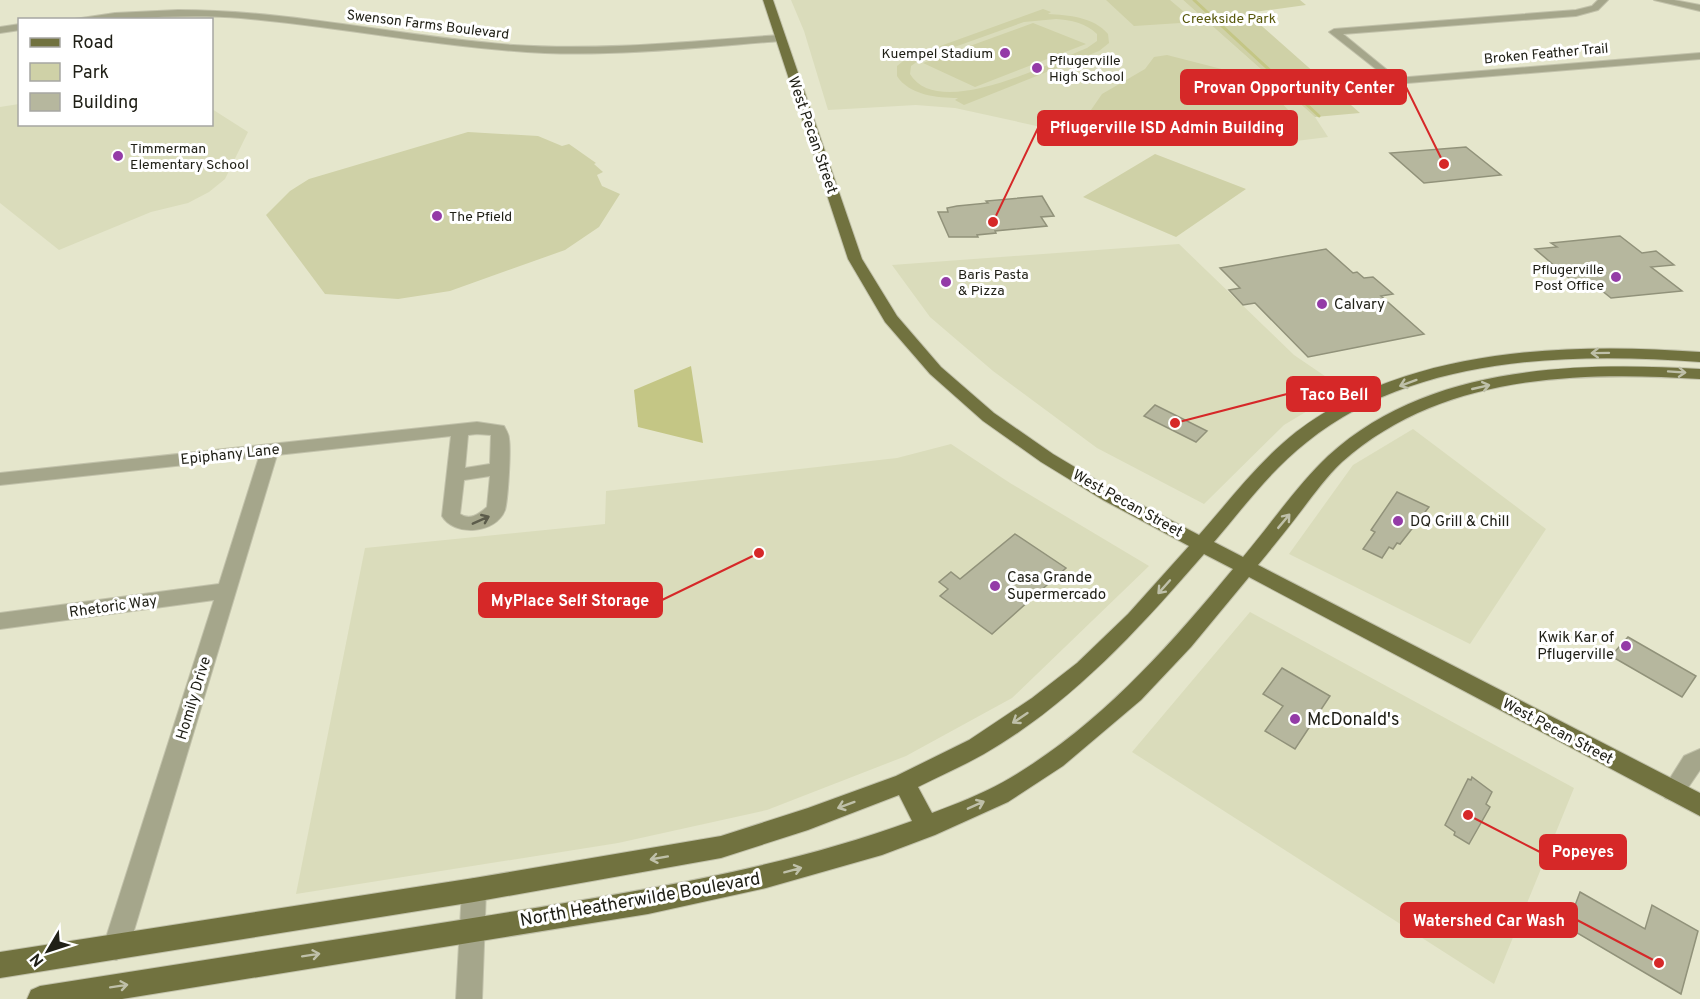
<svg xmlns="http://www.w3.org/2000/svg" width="1700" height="999" font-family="Overpass,sans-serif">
<rect width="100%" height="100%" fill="#e5e6cc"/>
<path fill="#dadcbb" d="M791 0H1183L1315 117 1328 137 1265 145H1221L1138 135 1064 132 955 108 916 105 828 110 804 31Z
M19 104 20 124H212V109L248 132 225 179 209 192 188 203 151 212 59 250 0 203V107Z
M1179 244 1294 355 1344 389 1284 425 1204 504 1097 448 993 371 930 317 892 265Z
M1413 429 1546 529 1470 644 1289 554 1353 465Z
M951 444 1010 483 1149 566 1012 698 906 756 767 810 618 843 296 894 365 548 605 524 606 491 897 458Z
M1250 612 1574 788 1494 984 1132 752Z"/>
<path fill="#cfd1a7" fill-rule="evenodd" d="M1106 0H1170L1196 22 1134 26Z
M1183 0H1300L1306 5 1247 13 1360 113 1315 117Z
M1043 9 1051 12 1048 14C1068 15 1094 17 1108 34L1109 43 1099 51 964 105 955 100 958 98C937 98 909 95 897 76V66L907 58ZM1056 19C1071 20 1086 23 1097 34V41L1087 48C1050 63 938 121 910 74L911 66 921 59 1024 22Z
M1033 23 1086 44 975 87 923 63Z
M1167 55 1241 74 1267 87 1290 112C1288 127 1277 136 1265 145L1134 127 1103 120 1091 110 1102 94 1145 69 1154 57Z
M468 132 538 136 562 146 569 144 596 163 594 164 603 172 597 175 602 186 620 194 599 227 565 250 450 291 398 299 325 294 266 215 290 191 309 179Z
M1155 154 1246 189 1176 237 1083 197Z"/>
<path fill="#c4c685" d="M691 366 703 443 638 427 634 390Z"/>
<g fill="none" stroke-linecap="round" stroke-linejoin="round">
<path stroke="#c4c685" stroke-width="3" d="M1194 0 1319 116"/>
</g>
<path fill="#b6b79e" stroke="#91927a" stroke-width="1.5" d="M1466 147 1501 175 1424 183 1390 153Z
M1042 196 1054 216 1041 217 1047 226 995 231 996 233 977 235 978 237H949L938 212H948L947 208 957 206 988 203 986 201Z
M1620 236 1642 253 1656 251 1674 265 1651 267 1682 291 1611 298 1601 290 1585 292 1535 249 1557 247 1551 243Z
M1326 249 1353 273 1357 272 1364 278 1373 277 1393 294 1381 296 1424 334 1308 357 1255 303 1243 305 1229 290 1240 288 1220 268Z
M1155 405 1207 431 1196 442 1144 416Z
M1397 492 1429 507 1400 544 1397 543 1393 549 1389 547 1382 558 1363 549 1375 532 1371 530Z
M1015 534 1066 568 992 634 940 596 948 589 939 582 951 572 960 579Z
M1628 637 1696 676 1682 697 1611 656Z
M1282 668 1330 696 1295 749 1265 731 1283 706 1263 694Z
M1472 777 1492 792 1486 804 1490 807 1469 844 1454 835 1455 832 1445 825 1468 779 1471 780Z
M1580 892 1645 929 1652 905 1698 931 1681 994 1567 927Z"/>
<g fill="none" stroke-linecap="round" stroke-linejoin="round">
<defs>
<path id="minor" d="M1598 0H1608L1598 10 1576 16 1343 34 1397 78 1700 53V59L1395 84 1329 32 1334 29 1576 10 1592 6Z
M1654 0H1674L1700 5V11Z
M178 10C291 10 401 37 513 45 603 51 692 41 781 35L786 38 781 41C703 47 623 56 545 53 443 48 343 27 241 18 183 13 126 20 68 20L115 13Z
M20 24V30L0 33V27Z
M477 422 504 426C506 430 509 434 509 439 511 450 508 500 505 510 496 534 454 537 442 516L451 436 277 455 129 947 125 956 116 960 107 956 103 947 214 600 0 629V613L219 584 259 457 0 485V473ZM477 434 491 435 490 464 465 468 468 435ZM490 476 487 507C479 514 470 521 460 514L464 480Z
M1700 749V770L1681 798 1673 801 1665 798 1662 791 1684 756Z
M474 878 483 882 486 890 482 999H456L462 890 465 882Z"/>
<path id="major" d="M763 0H773L862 259 897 316 941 367 994 413 1053 454 1115 491 1199 535C1230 500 1259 461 1296 432 1406 348 1568 342 1700 352V362C1570 352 1413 356 1307 442 1271 470 1243 508 1214 542L1243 557C1270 525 1298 484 1328 456 1427 365 1574 362 1700 369V379C1576 371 1440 375 1342 462 1325 478 1312 497 1298 515 1285 532 1272 548 1258 565L1700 793V816L1249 577 1191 647 1141 700 1063 766 1008 802 935 835 882 855 766 888 648 914 122 999H27L31 990 40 986C186 963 333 940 479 917 625 893 772 872 912 821L899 795 808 830 721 858 474 902 0 978V952L474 878 721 836 808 808 896 776 969 740 1032 698 1077 663 1128 614 1189 546 1103 500 1041 462 983 421 930 374 885 322 848 259ZM1204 554 1233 569C1167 649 1095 730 1003 782 981 794 956 804 932 813L918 787C940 776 963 766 984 754 1071 704 1139 629 1204 554Z"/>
</defs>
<use href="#minor" stroke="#c2c2ab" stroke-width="2"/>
<use href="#major" stroke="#c2c2ab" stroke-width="2"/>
<use href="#minor" fill="#a5a68b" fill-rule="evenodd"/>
<use href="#major" fill="#71723f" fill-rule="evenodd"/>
</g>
<defs><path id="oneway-shaft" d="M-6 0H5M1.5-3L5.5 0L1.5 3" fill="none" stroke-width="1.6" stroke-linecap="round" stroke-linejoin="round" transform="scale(1.5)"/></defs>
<g stroke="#bfc0a9">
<use href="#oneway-shaft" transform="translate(1600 353) rotate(179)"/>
<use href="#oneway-shaft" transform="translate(1677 372) rotate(4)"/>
<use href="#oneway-shaft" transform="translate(1408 383) rotate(160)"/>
<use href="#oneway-shaft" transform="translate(1481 387) rotate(-13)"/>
<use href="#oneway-shaft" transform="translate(1284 521) rotate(-50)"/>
<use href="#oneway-shaft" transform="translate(1164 587) rotate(132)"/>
<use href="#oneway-shaft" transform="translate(1020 718) rotate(146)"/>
<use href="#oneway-shaft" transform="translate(846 805) rotate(160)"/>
<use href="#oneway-shaft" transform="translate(976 805) rotate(-24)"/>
<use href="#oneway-shaft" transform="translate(659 858) rotate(170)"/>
<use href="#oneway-shaft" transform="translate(793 870) rotate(-15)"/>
<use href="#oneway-shaft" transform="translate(311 955) rotate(-9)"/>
<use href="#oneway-shaft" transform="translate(119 986) rotate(-9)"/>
</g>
<use stroke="#5c5c4b" href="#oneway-shaft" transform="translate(481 520) rotate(-24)"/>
<g fill="#943ba7" stroke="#fff" stroke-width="2">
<circle cx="1005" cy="53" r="6"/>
<circle cx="1037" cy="68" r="6"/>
<circle cx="118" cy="156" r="6"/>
<circle cx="437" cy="216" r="6"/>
<circle cx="1616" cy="277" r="6"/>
<circle cx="946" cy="282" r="6"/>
<circle cx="1322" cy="304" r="6"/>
<circle cx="1398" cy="521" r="6"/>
<circle cx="995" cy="586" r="6"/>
<circle cx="1626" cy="646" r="6"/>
<circle cx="1295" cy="719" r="6"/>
</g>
<g text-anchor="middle" stroke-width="6" stroke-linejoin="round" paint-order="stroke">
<g font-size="14" fill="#58580c" stroke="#fff">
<text x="1229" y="23">Creekside Park</text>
</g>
<g font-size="14" fill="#202017" stroke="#fff">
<text transform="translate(428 24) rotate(7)" y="5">Swenson Farms Boulevard</text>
<text transform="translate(1546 53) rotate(-5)" y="5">Broken Feather Trail</text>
</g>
<g font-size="14" fill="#202017" stroke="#fff" text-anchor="start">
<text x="993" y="58" text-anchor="end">Kuempel Stadium</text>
<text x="1049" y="65">Pflugerville<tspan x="1049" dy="16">High School</tspan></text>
<text x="130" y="153">Timmerman<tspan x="130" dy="16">Elementary School</tspan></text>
<text x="449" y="221">The Pfield</text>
<text x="1604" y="274" text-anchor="end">Pflugerville<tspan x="1604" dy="16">Post Office</tspan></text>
<text x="958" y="279">Baris Pasta<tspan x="958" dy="16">&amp; Pizza</tspan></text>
</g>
<g font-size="15" fill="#202017" stroke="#fff">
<text transform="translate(813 135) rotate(71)" y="5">West Pecan Street</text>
<text transform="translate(230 454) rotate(-6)" y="5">Epiphany Lane</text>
<text transform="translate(1128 503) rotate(29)" y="5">West Pecan Street</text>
<text transform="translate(113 606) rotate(-8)" y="5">Rhetoric Way</text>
<text transform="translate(193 698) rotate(-73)" y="5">Homily Drive</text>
<text transform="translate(1558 731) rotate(28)" y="5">West Pecan Street</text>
</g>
<g font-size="15" fill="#202017" stroke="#fff" text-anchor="start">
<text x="1334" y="309">Calvary</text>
<text x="1410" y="526">DQ Grill &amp; Chill</text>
<text x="1007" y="582">Casa Grande<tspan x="1007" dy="17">Supermercado</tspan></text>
<text x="1614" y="642" text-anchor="end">Kwik Kar of<tspan x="1614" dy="17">Pflugerville</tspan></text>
</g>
<g font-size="18" fill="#202017" stroke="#fff" text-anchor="start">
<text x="1307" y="725">McDonald's</text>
</g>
<g font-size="18" fill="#202017" stroke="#fff">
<text transform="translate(640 899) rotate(-10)" y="6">North Heatherwilde Boulevard</text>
</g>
</g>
<path fill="none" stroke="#d62828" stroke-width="2" d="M1444 164L1406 87M993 222L1038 128M1175 423L1287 394M759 553L662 600M1468 815L1540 852M1659 963L1577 920"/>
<g fill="#d62828" stroke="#fff" stroke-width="2">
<circle cx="1444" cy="164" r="6"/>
<circle cx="993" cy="222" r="6"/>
<circle cx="1175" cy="423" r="6"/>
<circle cx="759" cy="553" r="6"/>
<circle cx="1468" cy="815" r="6"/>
<circle cx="1659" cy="963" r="6"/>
</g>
<g fill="#d62828" stroke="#d62828" stroke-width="2">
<rect x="1181" y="70" width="225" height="34" rx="6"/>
<rect x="1038" y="111" width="259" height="34" rx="6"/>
<rect x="1287" y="377" width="93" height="34" rx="6"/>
<rect x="479" y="583" width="183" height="34" rx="6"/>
<rect x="1540" y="835" width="86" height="34" rx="6"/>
<rect x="1401" y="903" width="176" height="34" rx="6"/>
</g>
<g font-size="16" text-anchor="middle" font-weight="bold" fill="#fff">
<text x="1294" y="93">Provan Opportunity Center</text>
<text x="1167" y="133">Pflugerville ISD Admin Building</text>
<text x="1334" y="400">Taco Bell</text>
<text x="570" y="606">MyPlace Self Storage</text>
<text x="1583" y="857">Popeyes</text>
<text x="1489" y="926">Watershed Car Wash</text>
</g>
<rect x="18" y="18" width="195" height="108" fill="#ffffff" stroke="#a6a6a2" stroke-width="1.5"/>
<rect x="30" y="38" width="30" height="9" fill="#71723f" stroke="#a6a6a2" stroke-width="1.5"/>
<text x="72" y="48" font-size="18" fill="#202017">Road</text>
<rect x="30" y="63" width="30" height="18" fill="#cfd1a7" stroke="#a6a6a2" stroke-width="1.5"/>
<text x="72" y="78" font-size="18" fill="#202017">Park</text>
<rect x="30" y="93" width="30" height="18" fill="#b6b79e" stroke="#a6a6a2" stroke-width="1.5"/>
<text x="72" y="108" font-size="18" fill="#202017">Building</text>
<g transform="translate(48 951) rotate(231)" stroke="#ffffff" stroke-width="4.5" paint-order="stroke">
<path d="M0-4.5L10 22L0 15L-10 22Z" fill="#202017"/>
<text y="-9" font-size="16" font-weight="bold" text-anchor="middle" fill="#202017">N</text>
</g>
</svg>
